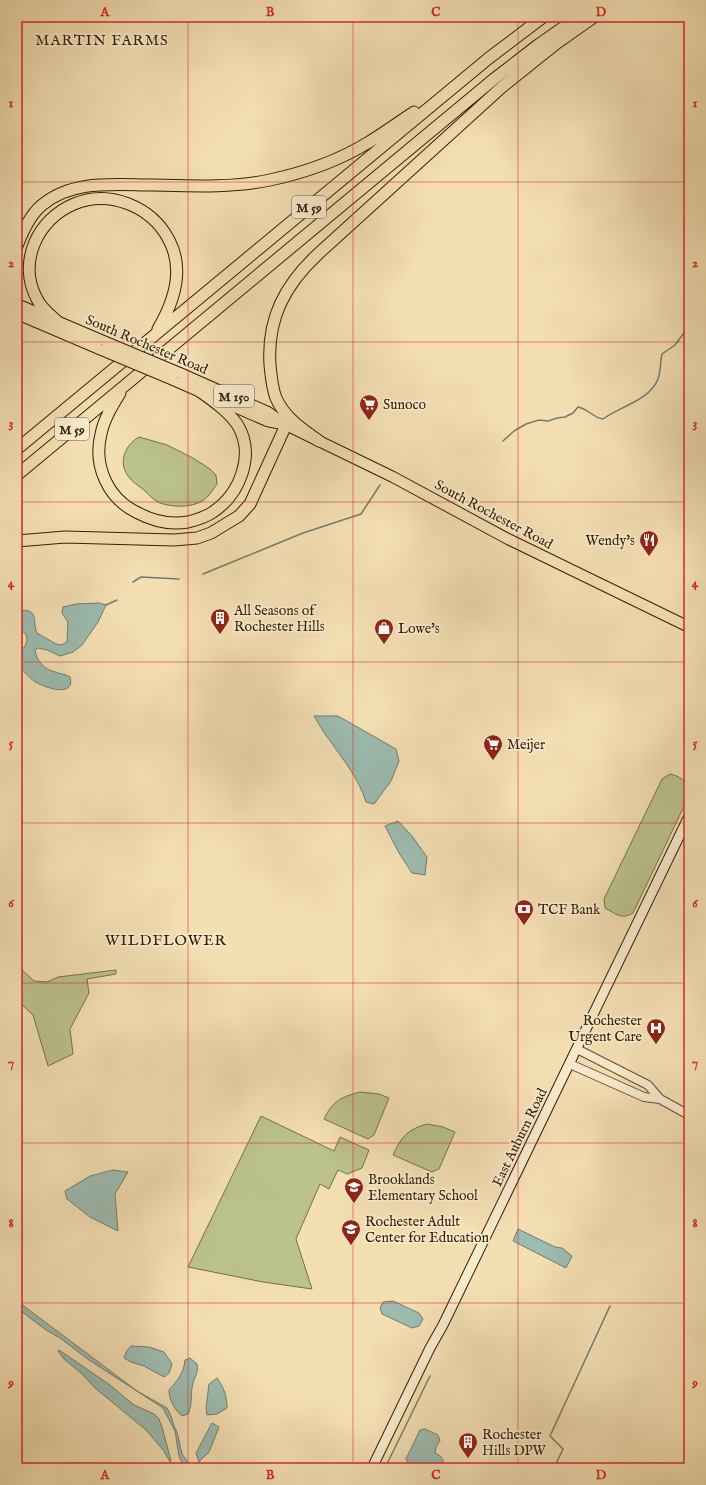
<svg xmlns="http://www.w3.org/2000/svg" width="706" height="1485" font-family="'IM FELL English',serif">
<rect width="100%" height="100%" fill="#f4dfb3"/>
<filter id="stains"><feTurbulence type="fractalNoise" baseFrequency=".005" numOctaves="4"/><feColorMatrix values="0 0 0 0 .2 0 0 0 0 .09 0 0 0 0 .02 0 0 0 .5 -.17"/></filter>
<radialGradient id="worn" r=".72"><stop offset=".6" stop-color="#630" stop-opacity="0"/><stop offset="1" stop-color="#630" stop-opacity=".3"/></radialGradient>
<path fill="#bbc28c" stroke="#767048" d="M139 437 167 445 193 458 210 469 216 475 217 484C212 491 207 500 198 503 187 508 166 507 156 501 152 498 148 494 144 490 139 486 132 482 128 476 118 462 125 445 139 437Z
M670 774C684 777 692 786 687 800L633 913C622 920 616 914 605 908L604 899 662 779Z
M17 970H22L34 981 47 982 58 977 116 970V974L87 979 89 993 70 1029 73 1054 48 1066 33 1015 17 1000Z
M360 1092 379 1094 389 1098 374 1135 368 1139 324 1119C333 1100 342 1097 360 1092Z
M261 1116 334 1151 340 1137 369 1150 362 1168 347 1174 338 1170 329 1189 320 1184 296 1239 312 1289 263 1282 188 1267Z
M427 1124 443 1127 455 1132 439 1169 432 1172 393 1155C401 1137 408 1129 427 1124Z"/>
<path fill="#9cbcb1" stroke="#727d6c" d="M99 603 106 605 98 622 82 645 73 652 60 656 47 650 38 648 35 650C37 662 44 669 55 672 61 674 65 674 70 677 76 699 42 687 34 681 27 676 24 670 17 666V652C25 649 29 642 26 634L22 631H17V611C40 607 32 622 37 633L56 644 61 645 67 642 68 622 62 613 63 607 76 604Z
M314 716H338L396 749 399 761 391 781 374 804 366 802C359 779 344 761 331 742 324 734 319 724 314 716Z
M398 821 412 836 427 857 425 875 412 873 399 853 385 826Z
M113 1170 128 1172 115 1194 118 1231 90 1217 67 1199 65 1191 90 1176Z
M518 1229 555 1247 562 1248 572 1256 566 1268 513 1241Z
M17 1301 137 1391 167 1408 171 1416 174 1426 177 1432 182 1454 187 1461 189 1468 184 1467 179 1456 175 1431 163 1408 89 1360 60 1338 46 1330 17 1308Z
M393 1301 419 1313 423 1319 419 1326 412 1328 382 1314 380 1308 383 1302Z
M131 1346 149 1347 164 1352 172 1364 169 1373 164 1377 144 1366 131 1362 124 1358 126 1352Z
M59 1350 110 1385 134 1405 154 1414 159 1419 162 1427 171 1461 170 1462 164 1451 146 1430 95 1388 81 1373 64 1359 58 1351Z
M190 1358 197 1364C199 1371 195 1376 193 1383 190 1393 193 1404 188 1414L182 1416C175 1410 169 1400 169 1390 177 1381 184 1373 185 1360Z
M217 1378C224 1388 227 1396 227 1408L217 1414 207 1415 206 1408 209 1384Z
M212 1423 219 1427 209 1452 199 1462 196 1453Z
M425 1429 438 1435 440 1441 436 1447 435 1453C443 1457 444 1459 443 1468H419L408 1463 406 1459 420 1430Z"/>
<g fill="none" stroke-linecap="round" stroke-linejoin="round">
<path stroke="#727d6c" stroke-width="1.5" d="M503 441 514 431 526 424 539 420 548 421 557 418 565 417 573 413 578 407C588 409 594 418 603 419 621 406 650 400 658 379 661 371 660 362 662 354L675 345 689 326
M203 574 303 533 361 514 380 485
M133 582 141 577 179 579
M106 605 117 600
M17 672 20 668
M385 1468 430 1376
M554 1468 563 1449 550 1436 610 1306"/>
<defs>
<path id="tertiary" d="M577 1049 648 1085 660 1099 689 1115
M570 1064 644 1097 660 1099"/>
<path id="secondary" d="M372 1468 430 1348 443 1325 689 816"/>
<path id="primary" d="M17 304 106 342
M17 314 99 349
M180 373 268 412 286 425 393 477 508 539 689 627
M173 380 267 421 282 424"/>
<path id="motorway" d="M17 246C23 231 30 215 42 205 73 179 115 185 153 185 192 186 232 188 270 180 303 173 340 160 369 142 384 133 399 122 414 112
M57 321C49 314 41 308 37 299 17 262 38 219 74 204 110 189 152 207 169 240 185 270 174 302 158 329
M120 393C112 406 104 419 101 434 93 466 108 499 138 513 153 521 170 525 188 522 196 520 206 517 213 512 240 494 256 454 237 424 227 410 212 400 198 390
M319 441C303 430 284 417 276 398 272 388 271 375 270 365 267 318 285 285 318 254L502 87 557 43 594 17
M17 449 489 58 543 17
M17 475 494 79 538 45 578 17
M17 541 65 537 174 540 197 538 211 533 239 516 250 504 286 425"/>
</defs>
<use href="#tertiary" stroke="#624f30" stroke-width="10"/>
<use href="#secondary" stroke="#321f04" stroke-width="11"/>
<use href="#primary" stroke="#321f04" stroke-width="12"/>
<use href="#motorway" stroke="#321f04" stroke-width="13"/>
<use href="#tertiary" stroke="#f8eace" stroke-width="8"/>
<use href="#secondary" stroke="#f8eace" stroke-width="9"/>
<use href="#primary" stroke="#f4dfb3" stroke-width="10"/>
<use href="#motorway" stroke="#f4dfb3" stroke-width="11"/>
<defs>
<path id="primary-bridge" d="M106 342 180 373
M99 349 173 380"/>
</defs>
<use href="#primary-bridge" stroke="#321f04" stroke-width="12" stroke-linecap="butt"/>
<use href="#primary-bridge" stroke="#f4dfb3" stroke-width="10"/>
</g>
<path fill="none" stroke="#d62828" stroke-width="1" stroke-opacity="0.55" d="M188 17V1468M353 17V1468M518 17V1468M17 182H689M17 342H689M17 502H689M17 662H689M17 823H689M17 983H689M17 1143H689M17 1303H689"/>
<defs>
<symbol id="supermarket-pin" viewBox="-11 -11 22 30"><path d="M0 17L-7.5 6A9.5 9.5 0 1 1 7.5 6Z" fill="#8f2418" stroke="#f8eace"/><path d="M-6-5.5h2.5l.6 2H6L4.5 2H-2.5L-4.4-4H-6ZM-1.5 3.2a1.3 1.3 0 1 0 .1 0ZM3 3.2a1.3 1.3 0 1 0 .1 0Z" fill="#fff"/></symbol>
<symbol id="restaurant-pin" viewBox="-11 -11 22 30"><path d="M0 17L-7.5 6A9.5 9.5 0 1 1 7.5 6Z" fill="#8f2418" stroke="#f8eace"/><path d="M-5-6h1v4h1v-4h1v4h1v-4h1v5L-1.5 .5V6h-2V.5L-5-1ZM5-6V6H3V1.5H1.5Q1.5-4 5-6Z" fill="#fff"/></symbol>
<symbol id="building-pin" viewBox="-11 -11 22 30"><path d="M0 17L-7.5 6A9.5 9.5 0 1 1 7.5 6Z" fill="#8f2418" stroke="#f8eace"/><path d="M-4-6H4V6H1V3H-1V6H-4ZM-2.5-4.3h1.7v1.8h-1.7ZM.8-4.3h1.7v1.8H.8ZM-2.5-1h1.7V.8h-1.7ZM.8-1h1.7V.8H.8Z" fill="#fff"/></symbol>
<symbol id="shop-pin" viewBox="-11 -11 22 30"><path d="M0 17L-7.5 6A9.5 9.5 0 1 1 7.5 6Z" fill="#8f2418" stroke="#f8eace"/><path d="M-5-2.5h2.3a2.7 3.5 0 0 1 5.4 0H5L5.5 6h-11ZM-1.5-2.5h3a1.5 2.3 0 0 0-3 0Z" fill="#fff"/></symbol>
<symbol id="bank-pin" viewBox="-11 -11 22 30"><path d="M0 17L-7.5 6A9.5 9.5 0 1 1 7.5 6Z" fill="#8f2418" stroke="#f8eace"/><path d="M-6-4H6V4H-6ZM0-2.3a2.3 2.3 0 1 0 0 4.6a2.3 2.3 0 1 0 0-4.6Z" fill="#fff"/></symbol>
<symbol id="hospital-pin" viewBox="-11 -11 22 30"><path d="M0 17L-7.5 6A9.5 9.5 0 1 1 7.5 6Z" fill="#8f2418" stroke="#f8eace"/><path d="M-5-5h3v3.5h4V-5h3V5h-3V1.5h-4V5h-3Z" fill="#fff"/></symbol>
<symbol id="school-pin" viewBox="-11 -11 22 30"><path d="M0 17L-7.5 6A9.5 9.5 0 1 1 7.5 6Z" fill="#8f2418" stroke="#f8eace"/><path d="M0-5L7-2L0 1L-7-2ZM-4 1L0 2.5L4 1V4Q0 6-4 4Z" fill="#fff"/></symbol>
</defs>
<g fill-rule="evenodd">
<use href="#supermarket-pin" x="358" y="393" width="22" height="30"/>
<use href="#restaurant-pin" x="638" y="529" width="22" height="30"/>
<use href="#building-pin" x="209" y="607" width="22" height="30"/>
<use href="#shop-pin" x="373" y="617" width="22" height="30"/>
<use href="#supermarket-pin" x="482" y="733" width="22" height="30"/>
<use href="#bank-pin" x="513" y="898" width="22" height="30"/>
<use href="#hospital-pin" x="645" y="1017" width="22" height="30"/>
<use href="#school-pin" x="343" y="1176" width="22" height="30"/>
<use href="#school-pin" x="340" y="1218" width="22" height="30"/>
<use href="#building-pin" x="457" y="1431" width="22" height="30"/>
</g>
<g text-anchor="middle" stroke-width="3.5" stroke-linejoin="round" paint-order="stroke">
<g fill="#f8eace" stroke="#6d5c41" stroke-width="1">
<rect x="292" y="196" width="34" height="22" rx="3"/>
<rect x="214" y="385" width="40" height="22" rx="3"/>
<rect x="55" y="418" width="34" height="22" rx="3"/>
</g>
<g font-size="13" font-weight="bold" fill="#321f04">
<text x="309" y="212">M 59</text>
<text x="234" y="401">M 150</text>
<text x="72" y="434">M 59</text>
</g>
<g font-size="14" fill="#321f04" stroke="#f8eace">
<text transform="translate(147 344) rotate(23)" y="5">South Rochester Road</text>
<text transform="translate(494 514) rotate(28)" y="5">South Rochester Road</text>
<text transform="translate(519 1137) rotate(-64)" y="5">East Auburn Road</text>
</g>
<g font-size="14" fill="#321f04" stroke="#f8eace" text-anchor="start">
<text x="383" y="409">Sunoco</text>
<text x="635" y="545" text-anchor="end">Wendy's</text>
<text x="234" y="615">All Seasons of<tspan x="234" dy="16">Rochester Hills</tspan></text>
<text x="398" y="633">Lowe's</text>
<text x="507" y="749">Meijer</text>
<text x="538" y="914">TCF Bank</text>
<text x="642" y="1025" text-anchor="end">Rochester<tspan x="642" dy="16">Urgent Care</tspan></text>
<text x="368" y="1184">Brooklands<tspan x="368" dy="16">Elementary School</tspan></text>
<text x="365" y="1226">Rochester Adult<tspan x="365" dy="16">Center for Education</tspan></text>
<text x="482" y="1439">Rochester<tspan x="482" dy="16">Hills DPW</tspan></text>
</g>
<g font-size="15" letter-spacing="1" fill="#321f04" stroke="#f8eace">
<text x="102" y="45">MARTIN FARMS</text>
<text x="166" y="945">WILDFLOWER</text>
</g>
</g>
<rect width="706" height="1485" fill="none" stroke="#f4dfb3" stroke-width="44"/>
<rect x="22" y="22" width="662" height="1441" fill="none" stroke="#d62828" stroke-width="1.5"/>
<g font-size="13" text-anchor="middle" font-weight="bold" fill="#d62828">
<text x="105" y="16">A</text>
<text x="270" y="16">B</text>
<text x="436" y="16">C</text>
<text x="601" y="16">D</text>
<text x="11" y="107">1</text>
<text x="695" y="107">1</text>
<text x="11" y="267">2</text>
<text x="695" y="267">2</text>
<text x="11" y="427">3</text>
<text x="695" y="427">3</text>
<text x="11" y="587">4</text>
<text x="695" y="587">4</text>
<text x="11" y="747">5</text>
<text x="695" y="747">5</text>
<text x="11" y="907">6</text>
<text x="695" y="907">6</text>
<text x="11" y="1067">7</text>
<text x="695" y="1067">7</text>
<text x="11" y="1227">8</text>
<text x="695" y="1227">8</text>
<text x="11" y="1387">9</text>
<text x="695" y="1387">9</text>
<text x="105" y="1479">A</text>
<text x="270" y="1479">B</text>
<text x="436" y="1479">C</text>
<text x="601" y="1479">D</text>
</g>
<rect width="100%" height="100%" filter="url(#stains)"/>
<rect width="100%" height="100%" fill="url(#worn)"/>
</svg>
